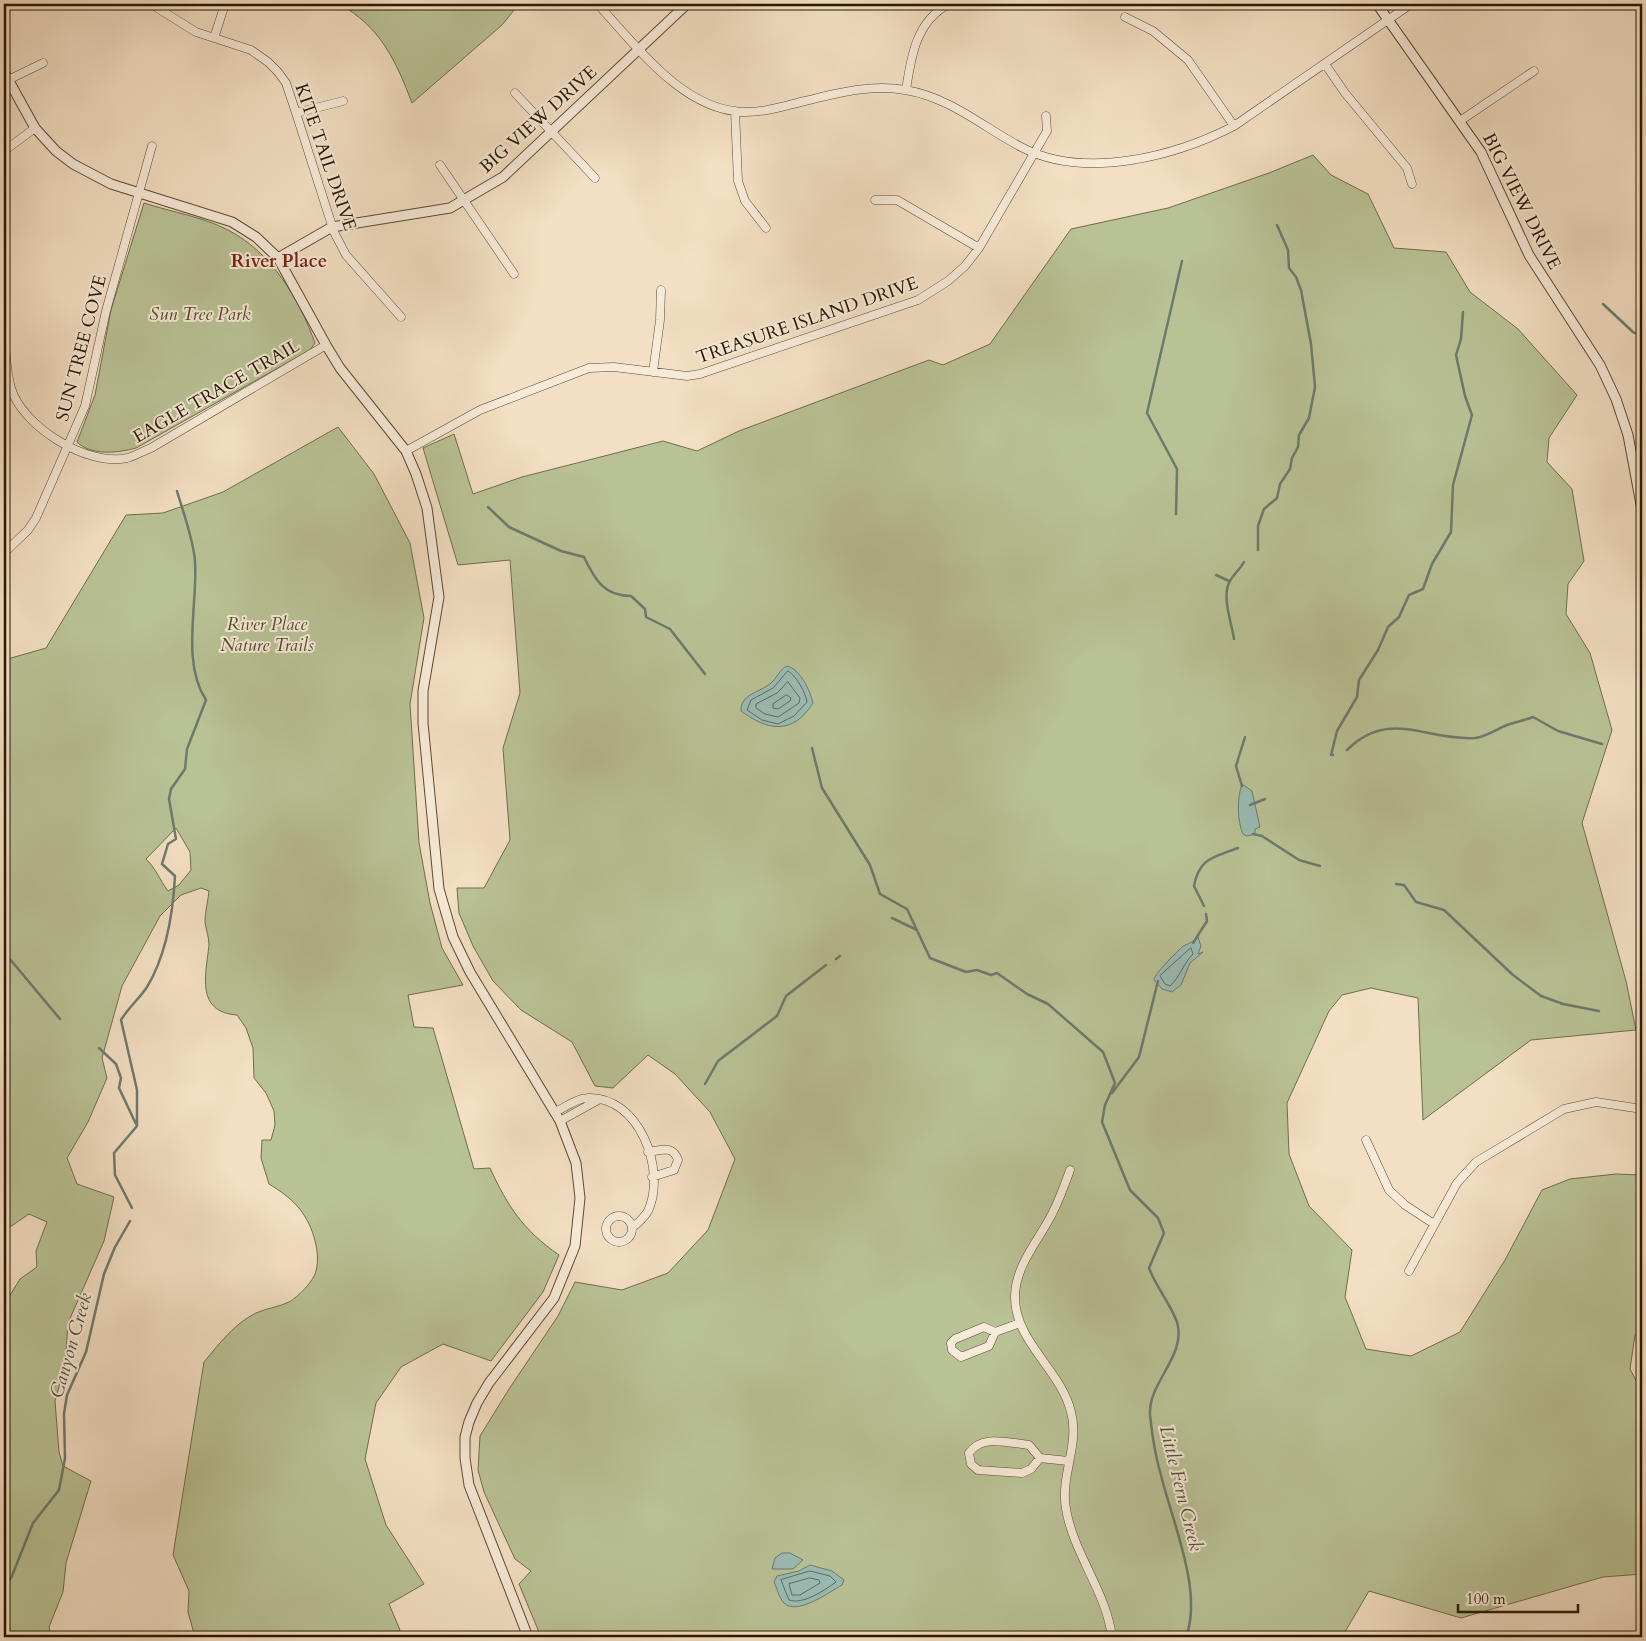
<svg xmlns="http://www.w3.org/2000/svg" width="1646" height="1641" font-family="Cardo,serif">
<rect width="100%" height="100%" fill="#f3dfc3"/>
<filter id="stains"><feTurbulence type="fractalNoise" baseFrequency=".004" numOctaves="4"/><feColorMatrix values="0 0 0 0 .2 0 0 0 0 .09 0 0 0 0 .02 0 0 0 .5 -.17"/></filter>
<radialGradient id="worn" r=".72"><stop offset=".6" stop-color="#630" stop-opacity="0"/><stop offset="1" stop-color="#630" stop-opacity=".3"/></radialGradient>
<path fill="#b9c295" stroke="#716d4c" fill-rule="evenodd" d="M339 4H519L502 25 412 103C396 61 380 26 339 4Z
M1313 155 1331 175 1368 194 1394 248 1446 252 1470 292 1518 329 1577 395 1549 438 1547 462 1572 489 1584 561 1568 584 1566 614 1590 653 1612 730 1582 823 1626 981 1636 1030 1531 1040 1423 1120 1418 998 1371 988 1342 995 1329 1011 1287 1103 1289 1154 1309 1206 1352 1250 1345 1297 1366 1349 1411 1356 1460 1332 1505 1260 1542 1190 1570 1179 1616 1174 1642 1175V1329L1635 1335 1630 1369 1642 1392V1574L1603 1577 1461 1618 1369 1591 1342 1637H541L519 1584 531 1571 515 1559 484 1492 478 1470 480 1436 509 1389 558 1316 575 1282 622 1290 668 1273 708 1230 735 1159 710 1112 675 1074 648 1055 613 1088 595 1086 572 1042 521 1010 493 981 473 946 459 913 457 888H484L510 840 503 748 520 693 510 560 458 565 423 448 454 434 473 494 522 477 663 441 697 451 739 431 929 360 943 365 990 344 1071 229 1168 208 1269 173Z
M144 203C172 212 203 217 228 230 271 252 299 298 315 343L310 350 136 448C118 453 91 456 77 442L95 395 111 310Z
M338 427 374 474 410 543 424 618 410 704 419 843 430 903 442 948 463 985 408 995 414 1027 433 1028 474 1169 490 1168C508 1207 523 1230 559 1255L543 1292 491 1361 443 1344 401 1367 376 1403 365 1459 386 1525 424 1584 389 1604 400 1630 394 1637H201L193 1630 188 1612 189 1591 173 1555 204 1362C219 1344 235 1323 256 1313 267 1308 279 1307 289 1302 298 1297 314 1281 316 1271 319 1260 317 1247 314 1237 306 1211 292 1198 269 1184L261 1158 262 1140H271L275 1125 274 1111 266 1093 254 1078 253 1048 246 1028 237 1015C195 1012 206 974 209 945 209 937 206 930 205 922 205 912 208 901 209 891L201 888 181 895 160 916 122 986 102 1058 107 1078 88 1122 67 1158 77 1184 114 1197 104 1241 68 1323 65 1366 55 1401 59 1452 63 1466 91 1481 66 1563 63 1592 49 1627 51 1637H4V1305L20 1279 37 1267 36 1251 47 1222 29 1214 7 1229 4 1226V660L46 648 126 515 163 513 223 492ZM176 828 190 852 191 870 179 885 168 891C159 879 157 870 146 859Z"/>
<path fill="#9bbcb6" stroke="#6d7a6e" d="M787 666C800 669 810 690 813 703 793 735 768 731 741 711 740 694 761 692 771 683 777 678 779 670 787 666Z
M1242 784 1252 791 1260 827 1255 829V834L1247 836 1243 834C1237 821 1237 797 1242 784Z
M1198 937 1201 946 1198 954 1203 952 1190 963 1181 985 1172 992 1162 989 1154 980C1154 974 1176 953 1182 947 1188 943 1193 943 1198 937Z
M782 1553H790L803 1560 793 1569H772L775 1558Z
M810 1565 832 1571 844 1580 842 1585C829 1592 797 1616 784 1603 779 1598 777 1588 774 1582L777 1576 799 1571Z"/>
<g fill="none" stroke-linecap="round" stroke-linejoin="round">
<path stroke="#626a5c" stroke-width="1" d="M788 671C796 675 806 693 807 702L794 716 778 724 762 720 747 710 751 700 773 688Z
M788 682 800 698 799 703 778 717 765 714 756 708V704L777 693Z
M787 695 791 698 790 701 778 709 773 708V704Z
M1191 948 1193 954C1183 964 1180 977 1170 986L1165 984 1160 976Z
M810 1571 830 1576 836 1582C825 1590 803 1605 789 1600L781 1580Z
M810 1578 819 1580 820 1583 800 1595H792L789 1584Z"/>
<path stroke="#6d7a6e" stroke-width="2.5" d="M1603 304 1633 332 1642 337
M488 507 509 527 561 551 584 557C595 580 604 596 631 596L645 609 646 617 670 629 705 674
M1176 514 1177 469 1147 413 1182 261
M1258 550V526L1264 509 1277 498 1280 484 1290 469 1292 458 1298 447 1299 435 1309 418 1315 387 1311 344 1301 290 1296 277 1289 268 1288 250 1277 225
M1216 575 1229 581
M1234 639C1232 624 1221 595 1230 581 1234 574 1240 569 1244 562
M812 748 822 788 870 865 880 894 907 909 930 958 966 972 977 970 991 975 997 973 1027 994 1048 1004 1103 1052 1115 1083 1105 1105 1102 1122 1130 1190 1158 1218 1164 1233 1149 1268C1156 1287 1170 1303 1177 1322 1187 1356 1148 1382 1150 1415 1152 1435 1156 1459 1162 1479 1173 1523 1203 1593 1186 1637
M1347 750C1389 708 1425 741 1475 738 1486 737 1497 729 1507 725 1516 722 1525 720 1533 717L1558 731 1602 744
M1333 755H1331L1337 731 1357 697 1359 680 1378 650 1388 627 1399 617 1409 595 1423 589 1432 564 1451 532 1453 485 1472 415 1465 396 1456 355 1461 339 1463 312
M1242 786 1236 766 1245 737
M1250 805 1265 799
M1253 834 1262 836 1299 860 1320 866
M1396 884 1404 885 1416 902 1444 910 1513 975 1541 996 1563 1004 1599 1011
M1204 906 1194 886C1199 858 1214 857 1238 848
M892 918 917 930
M1193 943 1207 921 1206 914
M4 952 60 1019
M836 959 840 956
M99 1048 116 1064 121 1078 119 1088 136 1124
M705 1084 718 1061 777 1016 786 996 826 965
M1112 1093 1139 1057 1158 981
M132 1208 115 1175 114 1153 137 1126V1090L121 1020C128 1008 139 999 147 987 167 954 173 914 175 876L162 864 168 844 176 839 169 799 171 789 185 769 187 749 206 700C181 662 198 604 195 562 194 541 183 512 177 491
M4 1588 12 1576 33 1523 59 1490 65 1458 64 1414 67 1395 86 1352 104 1274 115 1247 130 1221"/>
<defs>
<path id="minor" d="M151 4 196 32 251 50 268 62 278 72 286 83 296 113 334 232 346 255 401 317
M602 9C638 48 683 109 742 112 763 113 784 106 805 101 838 93 871 84 905 90 950 97 984 128 1023 148 1086 180 1176 156 1234 126L1411 4
M1125 17 1153 31 1188 60 1234 126
M214 38 225 4
M1325 64 1345 93 1407 168 1412 184
M8 80 43 63
M906 90C911 57 916 21 949 4
M515 93 595 178
M735 111 738 181 745 201 766 228
M296 113 343 101
M1460 121 1534 71
M4 151 35 128
M440 165 514 274
M875 200H897L979 248
M4 285C5 315 3 360 11 388 22 426 87 467 127 458 135 456 143 451 151 448L326 345
M653 372 660 320 661 290
M406 451 480 410 589 368 614 367 687 376 700 374 918 300 948 281 965 266 979 248 1047 131 1046 116
M4 553 28 530 36 518 85 406 106 311 152 146
M555 1112C564 1108 577 1098 587 1098 639 1095 667 1170 648 1211 644 1218 638 1223 632 1228
M560 1121 598 1100
M1366 1140 1389 1190 1405 1205 1434 1224
M648 1152C661 1150 673 1145 678 1160L674 1170 652 1177
M1070 1170C1065 1184 1060 1198 1053 1212 1040 1239 1015 1265 1015 1297 1015 1342 1061 1370 1071 1412 1080 1444 1060 1476 1066 1509 1074 1555 1106 1591 1112 1637
M606 1229a13 13 0 1 1 26 0a13 13 0 1 1-26 0Z
M1409 1271 1457 1183 1476 1162 1564 1109 1596 1102 1642 1109
M995 1332 984 1327 955 1339 951 1343 952 1350 961 1357 989 1346 995 1332 1020 1323
M1040 1458 1031 1469 1022 1473 978 1470 971 1464 969 1453C982 1434 1008 1443 1029 1445L1040 1458 1068 1461
M519 1637 526 1634"/>
<path id="tertiary" d="M1377 4 1481 152 1529 255 1600 365 1616 399 1628 435 1642 510
M4 72 35 128 56 151 73 164 111 184 232 222 256 237 278 258 326 345 340 368 406 451 416 474 427 508 439 597 423 691V723L439 889 453 937 470 972 560 1121 576 1163 580 1198 575 1246 554 1298 489 1383 477 1403 469 1422 465 1437V1458L469 1485 528 1637
M278 258 332 227 450 208 503 177 687 4"/>
</defs>
<use href="#minor" stroke="#5c4a32" stroke-width="9"/>
<use href="#tertiary" stroke="#5c4a32" stroke-width="11"/>
<use href="#minor" stroke="#f7ead8" stroke-width="8"/>
<use href="#tertiary" stroke="#f7ead8" stroke-width="9"/>
</g>
<g text-anchor="middle" stroke-width="4" stroke-linejoin="round" paint-order="stroke">
<g font-size="18" fill="#291802" stroke="#f7ead8">
<text transform="translate(538 119) rotate(-42)" y="6">BIG VIEW DRIVE</text>
<text transform="translate(326 157) rotate(71)" y="6">KITE TAIL DRIVE</text>
<text transform="translate(1522 201) rotate(63)" y="6">BIG VIEW DRIVE</text>
<text transform="translate(807 320) rotate(-19)" y="6">TREASURE ISLAND DRIVE</text>
<text transform="translate(81 348) rotate(-75)" y="6">SUN TREE COVE</text>
<text transform="translate(216 391) rotate(-30)" y="6">EAGLE TRACE TRAIL</text>
</g>
<g font-size="18" font-style="italic" fill="#544b2e" stroke="#f7ead8">
<text x="200" y="320">Sun Tree Park</text>
<text x="267" y="630">River Place<tspan x="267" dy="21">Nature Trails</tspan></text>
</g>
<g font-size="19" font-weight="bold" fill="#7a1f14" stroke="#f7ead8">
<text x="279" y="267">River Place</text>
</g>
<g font-size="19" font-style="italic" fill="#515141" stroke="#f7ead8">
<text transform="translate(70 1345) rotate(-74)" y="7">Canyon Creek</text>
<text transform="translate(1182 1488) rotate(76)" y="7">Little Fern Creek</text>
</g>
</g>
<rect width="1646" height="1641" fill="none" stroke="#f3dfc3" stroke-width="20"/>
<rect x="5" y="5" width="1636" height="1631" fill="none" stroke="#291802" stroke-width="2.5"/>
<rect x="10" y="10" width="1626" height="1621" fill="none" stroke="#291802"/>
<path d="M1458 1604v8h120v-8" fill="none" stroke="#291802" stroke-width="2.5"/>
<text x="1466" y="1604" font-size="15" fill="#291802" stroke="#f7ead8" stroke-width="4" paint-order="stroke">100 m</text>
<rect width="100%" height="100%" filter="url(#stains)"/>
<rect width="100%" height="100%" fill="url(#worn)"/>
</svg>
